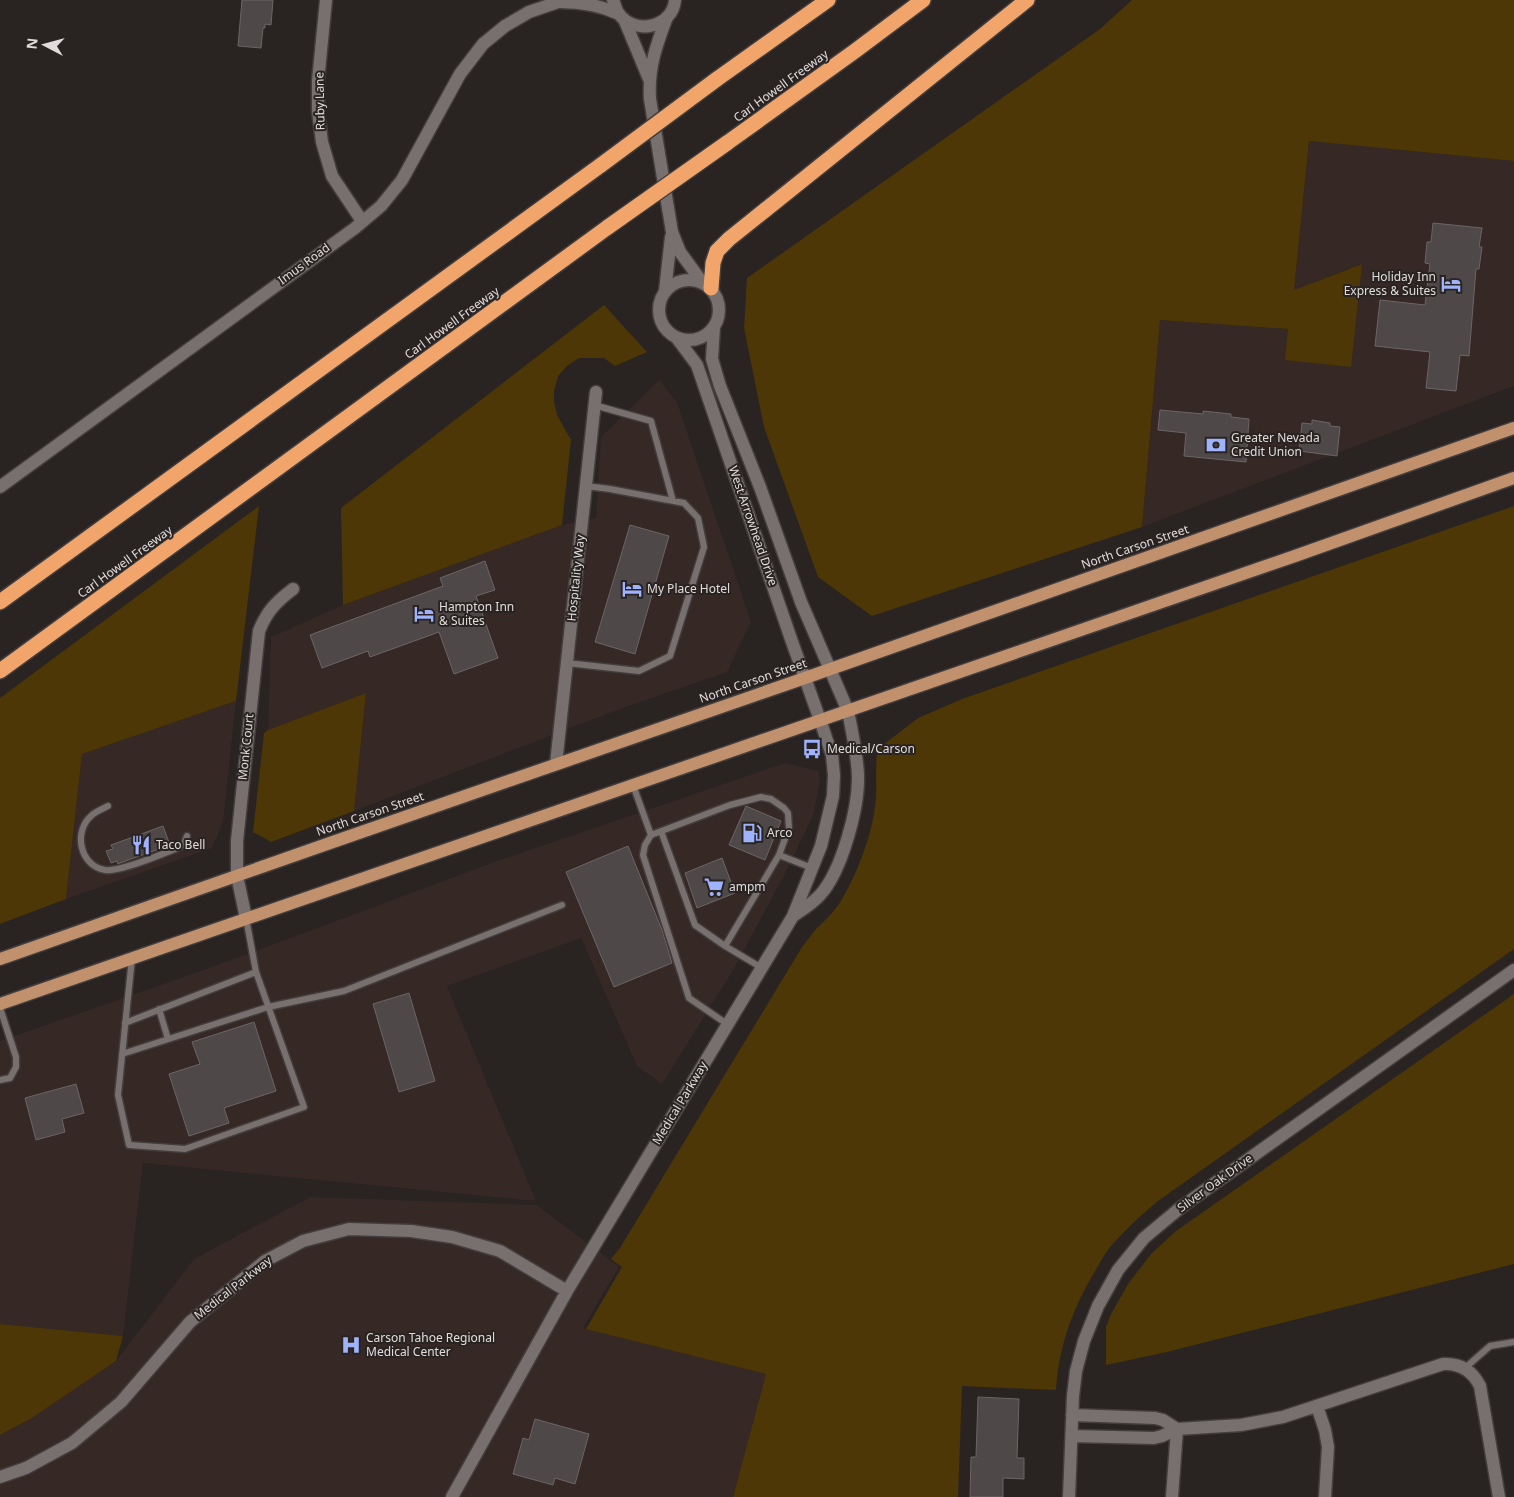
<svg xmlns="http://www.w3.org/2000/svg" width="1514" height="1497" font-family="'Noto Sans',sans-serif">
<rect width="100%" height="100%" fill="#292322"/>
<path fill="#352825" d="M1309 141 1514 161V386L1142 527 1160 320 1288 329 1361 264 1294 290Z
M659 380 677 402 751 622 727 672 623 708 354 811 366 693 268 730 271 637 343 605 562 525 596 518 601 437Z
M236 701 223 822 212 848 66 899 82 754Z
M785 763 819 771 820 781 813 816 784 876 732 972 662 1084 637 1066 581 938 447 986 536 1201 143 1163 123 1336 0 1324V1041L215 966 494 862Z
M310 1197 537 1205 619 1267 583 1328 766 1374 733 1497H0V1435L32 1418 116 1361 194 1259Z"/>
<path fill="#4d3706" d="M1132 0H1514V161L1309 141 1294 290 1362 264 1351 367 1285 360 1288 329 1160 320 1142 527 872 616 818 577 764 427 744 328 747 278 1100 29Z
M604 305 647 352 615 366 604 358H579L568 365 558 376 554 391V402L557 415 571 440 562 525 343 605 341 508Z
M259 506 236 701 82 754 66 899 0 924V698Z
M1514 506V949L1158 1201C1141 1215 1125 1230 1111 1246 1105 1253 1101 1261 1097 1268 1073 1307 1059 1345 1056 1390L962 1386 958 1497H733L766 1374 586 1329 622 1267 611 1259 620 1248 802 947C807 941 811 935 816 929 823 922 831 915 837 907 854 882 872 836 875 806 878 787 874 768 878 749L918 718 962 699Z
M366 693 354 811 271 842 253 832 264 733 268 730Z
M1514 994V1264L1167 1352 1106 1365V1327L1111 1314 1128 1284 1151 1254 1176 1231Z
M0 1324 123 1336 116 1361 32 1418 0 1435Z"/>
<path fill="#4f4849" stroke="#6c6566" d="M242 0H273L271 25 265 24V28H263L261 48 238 46Z
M1433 223 1482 228 1479 247H1482L1479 269H1476L1469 356 1460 355 1456 391 1426 388 1430 352 1375 346 1380 300 1425 305 1430 264 1425 263 1427 242H1431Z
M1160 410 1203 414V411L1231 414V417L1249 419 1246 462 1184 456 1186 433 1158 430Z
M1312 420 1330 423V426L1340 427 1337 456 1299 451 1302 423 1312 424Z
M630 525 669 536 635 654 595 642Z
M485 561 495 590 476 596 498 658 454 674 439 632 370 657 368 651 322 668 310 635 443 586 440 578Z
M746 806 781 821 765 860 729 845Z
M163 826 170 845 120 863 118 864 117 861 111 863 106 851 113 849 111 845Z
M628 846 662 930 672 963 614 987 566 872Z
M722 858 735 893 697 908 685 873Z
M409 993 435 1081 399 1092 373 1004Z
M254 1022 276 1091 224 1108 229 1123 189 1136 169 1074 200 1064 192 1042Z
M76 1084 84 1113 62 1119 65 1132 36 1140 25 1098Z
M978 1397 1019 1399 1017 1458H1024V1479L1003 1478V1497H970L971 1457H976Z
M535 1419 589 1434 575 1484 555 1478 553 1485 513 1474 523 1438 529 1440Z"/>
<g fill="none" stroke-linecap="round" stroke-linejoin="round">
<defs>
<path id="lane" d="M594 405 651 421 673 501
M567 663 639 671 670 656 704 547 698 518 684 503 610 489 586 486
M633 785 651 835 730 805 761 797 771 799 784 808 788 813 789 828 779 855 812 868
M108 806C103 809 96 811 91 816 73 832 80 866 105 870 120 872 160 855 175 849L184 844 187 836
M661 831 695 925 725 946
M651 835 645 845 643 855 689 998 727 1024
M132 958 118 1095 129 1145 185 1149 304 1107 256 972 246 918
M762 968 725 946 779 855
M0 1008 16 1057V1067L10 1078 0 1080
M159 1009 168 1039
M125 1023 256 972
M122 1054 268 1007 344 991 562 905
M1465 1368 1490 1346 1514 1342"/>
<path id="street" d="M326 0 318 81V111L322 142 332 176 362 221
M560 2C581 2 600 5 619 14
M0 487 355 228 381 206 402 180 460 74 483 44 505 26 529 12 564 0
M556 764 596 392
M793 916C802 910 813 903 820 895 842 871 859 807 858 775 857 753 852 732 848 711
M246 918 237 876V841L259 631C267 611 276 602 293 589
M1317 1406 1325 1430 1328 1447 1325 1497
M1072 1415 1155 1418 1163 1420 1177 1429
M1072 1436 1154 1438 1162 1436 1177 1429 1241 1425 1283 1417 1443 1364C1460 1363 1472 1370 1480 1386L1499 1497
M0 1477 26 1468 72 1443 121 1402 190 1322 265 1261 303 1241 349 1229 411 1231 452 1237 500 1251 567 1291
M452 1497 567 1291 793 916 821 846 833 796 834 775 832 755 820 720
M1069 1497 1073 1396 1076 1371 1084 1341 1098 1306 1118 1270 1144 1238 1180 1208 1514 970
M1172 1497 1177 1429"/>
<path id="secondary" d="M613 0C615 4 616 11 619 14 635 36 673 27 675 0
M667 17C656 46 648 68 650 99L672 232 680 252 702 282
M624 19 649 79
M659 310a30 30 0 1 1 60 0a30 30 0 1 1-60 0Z
M665 291 671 237
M714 327 712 359 720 386 760 487 801 602 848 711
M676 337 697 365 791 639 820 720"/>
<path id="primary" d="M0 959 330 843 805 678 1514 428
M0 1004 1295 556 1514 478"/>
<path id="highway" d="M717 79 828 0
M727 143 855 51 923 0
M711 288 713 263 717 251 729 239 1027 0
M0 602 601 165
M0 671 608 227"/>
</defs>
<use href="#lane" stroke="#433e3d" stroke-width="9"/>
<use href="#street" stroke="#433e3d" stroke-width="15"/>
<use href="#secondary" stroke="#433e3d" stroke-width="15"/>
<use href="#primary" stroke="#433e3d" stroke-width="15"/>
<use href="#highway" stroke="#433e3d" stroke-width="18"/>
<use href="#lane" stroke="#77706f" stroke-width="6"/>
<use href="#street" stroke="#77706f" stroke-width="12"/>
<use href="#secondary" stroke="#77706f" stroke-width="12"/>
<use href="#primary" stroke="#c1906d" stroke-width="12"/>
<use href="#highway" stroke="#f2a56b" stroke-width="15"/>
<defs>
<path id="highway-bridge" d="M601 165 717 79
M608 227 727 143"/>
</defs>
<use href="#highway-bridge" stroke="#433e3d" stroke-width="18" stroke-linecap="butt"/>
<use href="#highway-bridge" stroke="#f2a56b" stroke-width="15"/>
</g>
<defs>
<symbol id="hotel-bare" viewBox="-9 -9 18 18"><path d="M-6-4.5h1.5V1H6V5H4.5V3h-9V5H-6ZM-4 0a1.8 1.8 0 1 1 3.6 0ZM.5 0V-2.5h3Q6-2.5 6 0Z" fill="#9fb3fd" stroke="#292322" stroke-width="2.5" paint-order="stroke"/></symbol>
<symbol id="bank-bare" viewBox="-9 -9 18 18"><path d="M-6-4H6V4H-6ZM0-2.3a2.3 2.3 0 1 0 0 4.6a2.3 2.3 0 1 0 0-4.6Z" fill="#9fb3fd" stroke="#292322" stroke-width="2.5" paint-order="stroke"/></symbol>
<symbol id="bus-bare" viewBox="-9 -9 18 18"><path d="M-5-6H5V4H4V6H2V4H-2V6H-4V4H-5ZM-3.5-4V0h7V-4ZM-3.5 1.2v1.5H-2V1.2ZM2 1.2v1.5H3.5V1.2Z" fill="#9fb3fd" stroke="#292322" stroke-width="2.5" paint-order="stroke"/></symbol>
<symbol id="fuel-bare" viewBox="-9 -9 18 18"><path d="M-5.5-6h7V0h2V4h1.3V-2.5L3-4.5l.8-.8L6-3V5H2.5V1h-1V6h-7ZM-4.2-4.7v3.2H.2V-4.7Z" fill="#9fb3fd" stroke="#292322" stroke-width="2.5" paint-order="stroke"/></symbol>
<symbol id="restaurant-bare" viewBox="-9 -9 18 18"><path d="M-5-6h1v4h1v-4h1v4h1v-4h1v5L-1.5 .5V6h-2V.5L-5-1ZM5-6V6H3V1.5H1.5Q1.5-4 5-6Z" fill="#9fb3fd" stroke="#292322" stroke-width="2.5" paint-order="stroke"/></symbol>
<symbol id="supermarket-bare" viewBox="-9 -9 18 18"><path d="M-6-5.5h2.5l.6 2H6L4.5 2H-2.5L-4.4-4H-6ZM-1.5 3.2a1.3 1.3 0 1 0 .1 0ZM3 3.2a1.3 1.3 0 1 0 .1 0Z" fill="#9fb3fd" stroke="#292322" stroke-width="2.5" paint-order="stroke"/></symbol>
<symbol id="hospital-bare" viewBox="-9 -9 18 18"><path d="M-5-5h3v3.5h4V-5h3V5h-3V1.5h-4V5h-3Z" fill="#9fb3fd" stroke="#292322" stroke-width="2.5" paint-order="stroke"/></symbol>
</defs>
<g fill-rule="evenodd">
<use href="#hotel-bare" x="1437" y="270" width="28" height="28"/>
<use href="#bank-bare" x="1202" y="431" width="28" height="28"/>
<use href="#hotel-bare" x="618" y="575" width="28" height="28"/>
<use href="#hotel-bare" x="410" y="600" width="28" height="28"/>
<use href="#bus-bare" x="798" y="735" width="28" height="28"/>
<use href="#fuel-bare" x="738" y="819" width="28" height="28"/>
<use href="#restaurant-bare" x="127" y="831" width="28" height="28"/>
<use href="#supermarket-bare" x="700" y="873" width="28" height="28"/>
<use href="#hospital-bare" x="337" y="1331" width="28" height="28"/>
</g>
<g text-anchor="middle" stroke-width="4" stroke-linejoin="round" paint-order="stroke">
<g font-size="12" fill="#e0dcdb" stroke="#292322">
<text transform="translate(781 86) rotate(-36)" y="4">Carl Howell Freeway</text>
<text transform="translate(320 101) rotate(-91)" y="4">Ruby Lane</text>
<text transform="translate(304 264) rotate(-36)" y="4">Imus Road</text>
<text transform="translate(452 323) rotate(-36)" y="4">Carl Howell Freeway</text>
<text transform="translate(753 526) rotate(71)" y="4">West Arrowhead Drive</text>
<text transform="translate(1135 547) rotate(-19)" y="4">North Carson Street</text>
<text transform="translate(125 562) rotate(-36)" y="4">Carl Howell Freeway</text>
<text transform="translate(576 578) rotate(-84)" y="4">Hospitality Way</text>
<text transform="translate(753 681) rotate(-19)" y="4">North Carson Street</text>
<text transform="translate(246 747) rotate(-84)" y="4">Monk Court</text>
<text transform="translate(370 814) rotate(-19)" y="4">North Carson Street</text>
<text transform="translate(680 1103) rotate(-59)" y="4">Medical Parkway</text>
<text transform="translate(1215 1183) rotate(-36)" y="4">Silver Oak Drive</text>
<text transform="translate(233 1288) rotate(-38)" y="4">Medical Parkway</text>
</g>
<g font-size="12" fill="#e0dcdb" stroke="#292322" text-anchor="start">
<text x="1436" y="281" text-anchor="end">Holiday Inn<tspan x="1436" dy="14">Express &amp; Suites</tspan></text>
<text x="1231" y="442">Greater Nevada<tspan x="1231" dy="14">Credit Union</tspan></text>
<text x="647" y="593">My Place Hotel</text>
<text x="439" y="611">Hampton Inn<tspan x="439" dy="14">&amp; Suites</tspan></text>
<text x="827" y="753">Medical/Carson</text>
<text x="767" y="837">Arco</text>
<text x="156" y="849">Taco Bell</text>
<text x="729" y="891">ampm</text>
<text x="366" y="1342">Carson Tahoe Regional<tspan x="366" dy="14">Medical Center</tspan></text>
</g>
</g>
<g transform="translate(45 45) rotate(276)" stroke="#292322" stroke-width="4" paint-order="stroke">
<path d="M0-4L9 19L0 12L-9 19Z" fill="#e0dcdb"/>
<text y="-8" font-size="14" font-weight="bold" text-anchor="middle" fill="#e0dcdb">N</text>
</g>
</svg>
